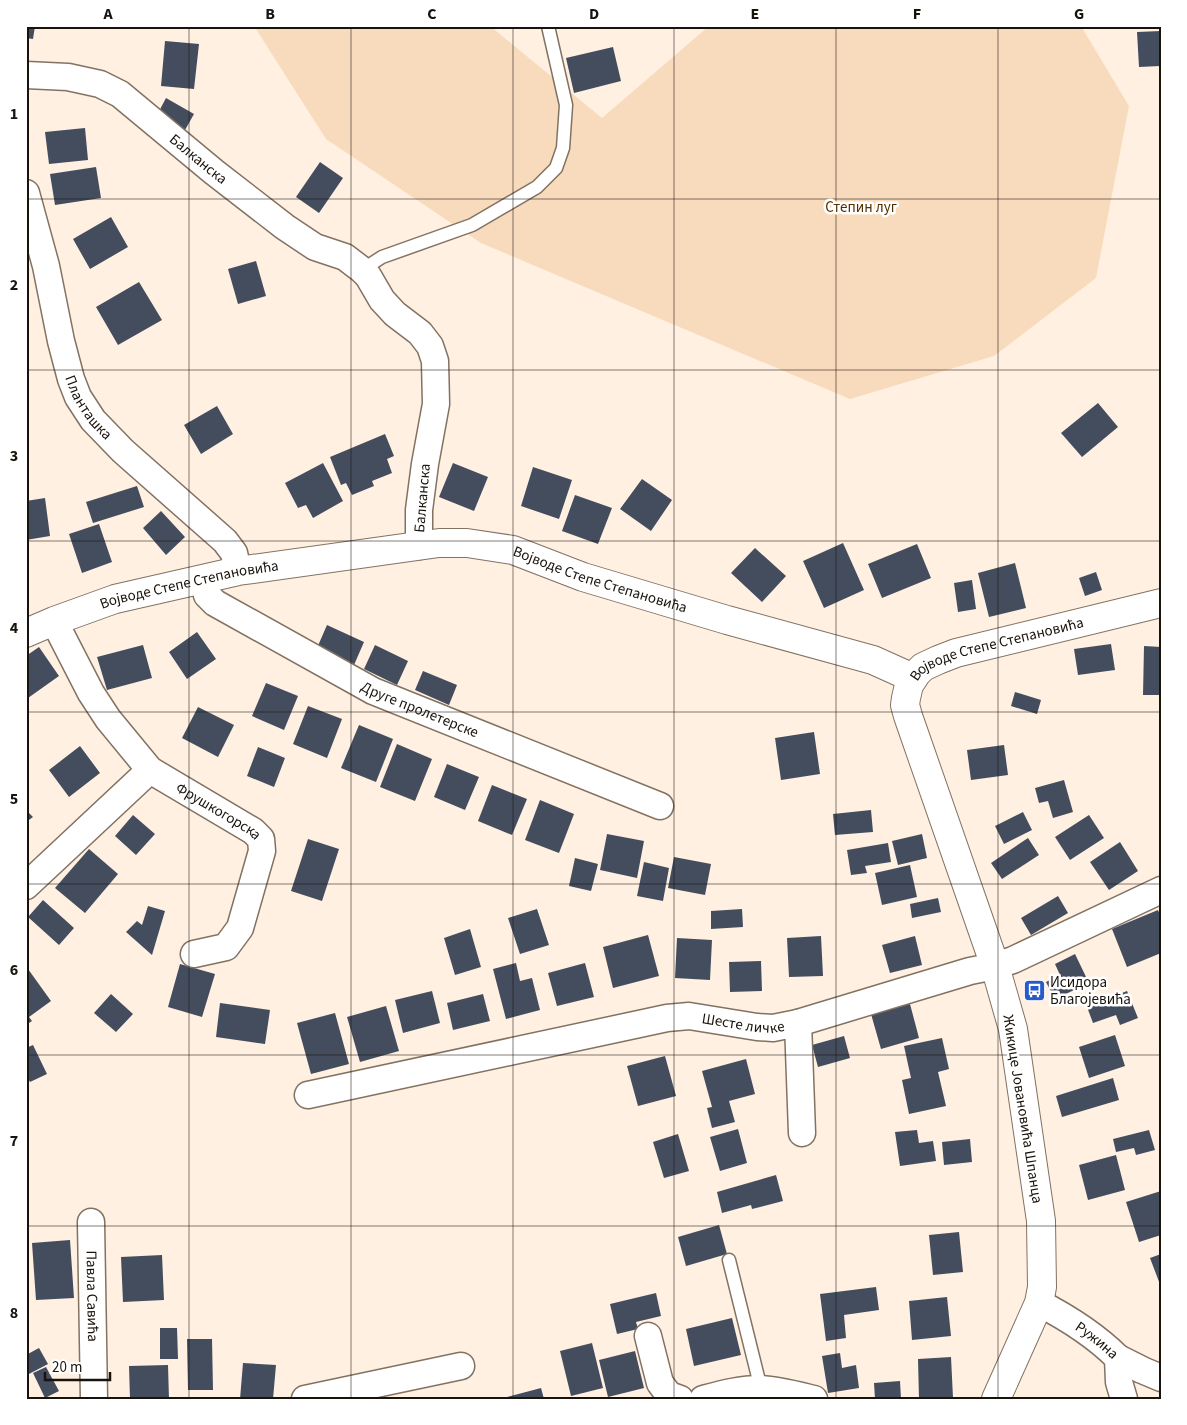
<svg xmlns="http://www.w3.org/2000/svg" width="1187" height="1425" font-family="'Source Sans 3',sans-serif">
<rect width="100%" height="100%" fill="#fff0e2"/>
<path fill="#f8dabc" d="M254 26H490L602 118 709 26H1081L1129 106 1096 278 994 356 850 399 481 243 326 139Z"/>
<path fill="#444d5e" d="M26 26H35L33 39 26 38Z
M1161 31V54H1159L1160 66 1139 67 1137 32Z
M165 41 199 44 194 89 161 86Z
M613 47 621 81 574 93 566 58Z
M166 98 194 114 185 130 157 115Z
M85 128 88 160 49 164 45 132Z
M320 162 343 178 319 213 296 197Z
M96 167 101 198 55 205 50 174Z
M111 217 128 247 90 269 73 239Z
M256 261 266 296 238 304 228 269Z
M139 282 162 320 118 345 96 307Z
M1098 403 1118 427 1082 457 1061 433Z
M217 406 233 434 201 454 184 425Z
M385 434 394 456 387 459 392 473 372 481 374 486 352 495 346 483 341 485 330 457Z
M323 463 343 501 313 518 306 505 298 508 285 483Z
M453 463 488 477 474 511 439 497Z
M533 467 572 480 559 519 521 506Z
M642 479 672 500 651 531 620 509Z
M137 486 144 507 93 523 86 502Z
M575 495 612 508 598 544 562 531Z
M45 498 50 536 26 540V501Z
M161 511 185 537 166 555 143 528Z
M99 524 112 562 82 573 69 534Z
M843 543 864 590 824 608 803 561Z
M917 544 931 578 882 598 868 564Z
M755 548 786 576 762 602 731 573Z
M1015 563 1026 608 989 617 978 573Z
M1096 572 1102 590 1085 596 1079 578Z
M972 580 976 609 958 612 954 583Z
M327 625 364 642 354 665 317 648Z
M197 632 216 659 187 679 169 652Z
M1111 644 1115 670 1078 675 1074 649Z
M143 645 152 678 107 690 97 657Z
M375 645 408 661 397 685 364 669Z
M1144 646 1161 647V695H1143Z
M39 647 59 676 28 698 26 695V656Z
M423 671 457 685 449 705 415 690Z
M266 683 298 696 284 730 252 716Z
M1015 692 1041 700 1037 714 1011 706Z
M308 706 342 719 327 758 293 744Z
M198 707 234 725 218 757 182 738Z
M359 725 393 739 376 782 341 768Z
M814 732 820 774 781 780 775 738Z
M397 744 432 759 415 801 380 787Z
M1004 745 1008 775 971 780 967 750Z
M80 746 100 773 69 797 49 770Z
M258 747 285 758 274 787 247 776Z
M447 764 479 777 465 810 434 797Z
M1064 780 1073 812 1053 818 1048 801 1039 803 1035 788Z
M492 785 527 799 512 835 478 821Z
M540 800 574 814 559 853 525 840Z
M26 810 33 817 26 822Z
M871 810 873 832 835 835 833 814Z
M1023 812 1032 830 1004 844 995 826Z
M133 815 155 834 136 855 115 836Z
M1089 815 1104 838 1070 860 1055 837Z
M607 834 644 841 637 878 600 870Z
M922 834 927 858 898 865 892 841Z
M1028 838 1039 855 1002 879 991 863Z
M308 839 339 849 322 901 291 891Z
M1120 842 1138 871 1109 890 1090 862Z
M888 843 891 862 865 866 867 873 851 875 847 850Z
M89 849 118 874 85 913 55 888Z
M674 857 711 864 705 895 668 888Z
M575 858 598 864 591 891 569 886Z
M644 862 669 868 663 901 637 896Z
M910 865 917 897 882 905 875 873Z
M1058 896 1068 913 1031 935 1021 918Z
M938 898 941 912 912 918 910 904Z
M43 900 74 928 59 945 28 917Z
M148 906 165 911 152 955 126 932 137 921 142 925Z
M537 909 549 945 520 954 508 918Z
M742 909 743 927 711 929V911Z
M1158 910 1161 917V953L1127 967 1112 929Z
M470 929 481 967 455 975 444 938Z
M648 935 659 976 613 988 603 947Z
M821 936 823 976 789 977 787 938Z
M915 936 922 965 890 973 882 945Z
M677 938 712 940 710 980 675 978Z
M1075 954 1089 983 1055 999 1046 982 1060 975 1055 964Z
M761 961 762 991 730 992 729 962Z
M516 963 520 981 532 978 540 1010 506 1019 493 969Z
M585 963 594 997 557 1006 548 973Z
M180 964 215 974 202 1017 168 1007Z
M28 969 51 1001 29 1017 32 1021 26 1025V971Z
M432 991 440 1023 403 1033 395 1000Z
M1127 991 1138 1018 1120 1025 1116 1015 1093 1023 1087 1007Z
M111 994 133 1014 116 1032 94 1013Z
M483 994 490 1021 453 1030 447 1003Z
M220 1003 270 1010 265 1044 216 1037Z
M910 1004 919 1038 881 1049 871 1014Z
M386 1006 399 1051 360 1062 347 1017Z
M335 1013 349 1064 311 1074 297 1023Z
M1115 1035 1125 1066 1089 1078 1079 1047Z
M844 1036 850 1058 818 1067 812 1045Z
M942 1038 949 1069 938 1072 946 1106 909 1114 902 1080 911 1078 904 1046Z
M33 1045 47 1074 30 1082 26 1075V1048Z
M665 1056 676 1096 638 1106 627 1066Z
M746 1059 755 1094 729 1101 735 1122 712 1128 707 1108 712 1107 702 1071Z
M1113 1078 1119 1100 1062 1117 1056 1096Z
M738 1129 747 1163 720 1171 710 1137Z
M917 1130 919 1143 933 1141 936 1161 900 1166 895 1132Z
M1149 1130 1155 1150 1136 1155 1134 1148 1116 1152 1113 1139Z
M678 1134 689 1171 664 1178 653 1142Z
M970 1139 972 1162 944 1165 942 1142Z
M1116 1155 1125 1190 1088 1200 1079 1165Z
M776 1175 783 1201 752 1209 751 1205 722 1213 717 1192Z
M1161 1191V1235L1139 1242 1126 1202Z
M719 1225 727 1254 686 1266 678 1237Z
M959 1232 963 1272 933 1275 929 1235Z
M70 1240 74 1298 36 1300 32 1243Z
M1161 1254V1287L1150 1258Z
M162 1255 164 1300 123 1302 121 1257Z
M876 1287 879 1310 844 1315 846 1338 826 1341 820 1294Z
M656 1293 661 1316 636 1322 638 1329 617 1334 610 1304Z
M947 1297 951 1336 912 1340 909 1301Z
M732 1318 741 1355 694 1366 686 1329Z
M160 1328H177L178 1359H160Z
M187 1339H212L213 1390H188Z
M592 1343 603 1388 571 1396 560 1351Z
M39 1348 48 1364 27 1375 26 1355Z
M635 1351 644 1388 608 1397 599 1360Z
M840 1353 842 1368 856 1365 859 1388 828 1393 822 1356Z
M951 1357 953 1398 919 1399 918 1359Z
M243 1363 276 1365 273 1399H240Z
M168 1365 169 1399H130L129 1366Z
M46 1367 59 1391 45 1398 33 1373Z
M900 1381 901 1399H875L874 1383Z
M541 1388 544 1399H503V1398Z"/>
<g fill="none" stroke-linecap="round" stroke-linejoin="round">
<defs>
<path id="service" d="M362 270 382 257 472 225 537 187 556 168 563 148 566 105 548 26
M729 1260 761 1389"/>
<g id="minor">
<path id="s1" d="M26 75 68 77 100 84 120 94 214 172 285 227 315 247 345 257 362 270 368 276 382 300 395 314 420 333 430 346 435 361 436 404 425 464 419 510V546"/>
<path id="s2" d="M26 193 46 266 61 341 71 379 78 397 93 420 123 451 225 541 234 553 238 571"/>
<path id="s3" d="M203 579 207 595 215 603 373 691 660 806"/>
<path id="s4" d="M54 621 91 693 108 719 150 770 253 831 261 839 262 851 240 928 226 947 194 954"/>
<path d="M26 886 150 770"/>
<path d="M798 1023 802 1133"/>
<path id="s5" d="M308 1095 667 1018 689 1016 757 1027 773 1028 798 1023 970 971 995 966 1013 960 1161 890"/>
<path id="s6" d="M91 1222 94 1399"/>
<path id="s7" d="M1039 1303C1068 1318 1095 1335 1118 1358L1119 1382 1124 1399"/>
<path d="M648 1336 660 1383 669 1395 680 1399"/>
<path d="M1118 1358 1142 1370 1161 1378"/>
<path d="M305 1399 461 1366"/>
<path d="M703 1399C722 1394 740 1389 760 1389 778 1390 797 1395 814 1399"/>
</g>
<g id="tertiary">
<path id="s8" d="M26 633 54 621 115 599 238 571 439 543H467L513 550 583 577 727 620 873 660 913 678"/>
<path id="s9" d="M996 1399 1039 1303 1042 1287 1041 1221 1013 1029 995 966 908 716 905 705 906 698 909 685 917 673 923 667 938 660 956 653 1161 603"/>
</g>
</defs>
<use href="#service" stroke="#827262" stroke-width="15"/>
<use href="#minor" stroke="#827262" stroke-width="29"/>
<use href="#tertiary" stroke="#827262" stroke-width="30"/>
<use href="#service" stroke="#fff" stroke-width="12"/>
<use href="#minor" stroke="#fff" stroke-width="26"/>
<use href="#tertiary" stroke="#fff" stroke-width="28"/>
</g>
<path fill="none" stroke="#19130d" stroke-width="1" stroke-opacity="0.55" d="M189 26V1399M351 26V1399M513 26V1399M674 26V1399M836 26V1399M998 26V1399M26 199H1161M26 370H1161M26 541H1161M26 712H1161M26 884H1161M26 1055H1161M26 1226H1161"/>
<defs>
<symbol id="bus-square" viewBox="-11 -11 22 22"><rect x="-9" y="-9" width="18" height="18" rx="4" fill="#285ac8" stroke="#fff"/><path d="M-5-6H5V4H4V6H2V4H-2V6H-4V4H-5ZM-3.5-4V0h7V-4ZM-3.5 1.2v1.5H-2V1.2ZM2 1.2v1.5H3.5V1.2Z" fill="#fff"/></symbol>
</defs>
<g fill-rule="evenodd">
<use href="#bus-square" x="1022" y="978" width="25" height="25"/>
</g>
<g text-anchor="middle" stroke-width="5" stroke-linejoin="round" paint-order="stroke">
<g font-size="15" fill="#19130d" stroke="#fff">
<text dy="5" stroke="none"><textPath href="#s1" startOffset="199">Балканска</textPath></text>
<text dy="5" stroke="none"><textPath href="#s2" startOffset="225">Планташка</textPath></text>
<text transform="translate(422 498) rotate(-85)" y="5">Балканска</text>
<text dy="5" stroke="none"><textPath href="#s8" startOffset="591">Војводе Степе Степановића</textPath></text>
<text dy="5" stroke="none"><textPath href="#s8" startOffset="171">Војводе Степе Степановића</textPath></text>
<text dy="5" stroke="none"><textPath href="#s9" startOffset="842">Војводе Степе Степановића</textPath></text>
<text dy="5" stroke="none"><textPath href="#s3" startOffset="259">Друге пролетерске</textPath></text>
<text dy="5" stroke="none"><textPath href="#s4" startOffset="258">Фрушкогорска</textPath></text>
<text dy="5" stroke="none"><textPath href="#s5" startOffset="444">Шесте личке</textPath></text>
<text transform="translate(1023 1109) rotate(81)" y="5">Жикице Јовановића Шпанца</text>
<text dy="5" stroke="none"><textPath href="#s6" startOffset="74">Павла Савића</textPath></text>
<text dy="5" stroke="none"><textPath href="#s7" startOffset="69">Ружина</textPath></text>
</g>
<g font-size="15" fill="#533001" stroke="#fff">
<text x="861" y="212">Степин луг</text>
</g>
<g font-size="15" fill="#19130d" stroke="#fff" text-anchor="start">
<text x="1050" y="987">Исидора<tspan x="1050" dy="17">Благојевића</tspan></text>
</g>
</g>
<rect width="1187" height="1425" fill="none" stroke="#ffffff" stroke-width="55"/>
<path d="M45 1372v8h65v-8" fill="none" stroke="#19130d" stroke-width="2.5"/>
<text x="52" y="1372" font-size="15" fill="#19130d" stroke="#ffffff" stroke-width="4" paint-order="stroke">20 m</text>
<rect x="28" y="28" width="1132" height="1370" fill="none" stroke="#19130d" stroke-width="2"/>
<g font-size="16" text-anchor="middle" font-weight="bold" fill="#19130d">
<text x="108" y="19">A</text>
<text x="270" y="19">B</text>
<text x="432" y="19">C</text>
<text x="594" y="19">D</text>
<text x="755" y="19">E</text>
<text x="917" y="19">F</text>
<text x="1079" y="19">G</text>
<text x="14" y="119">1</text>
<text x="14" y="290">2</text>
<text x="14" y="461">3</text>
<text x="14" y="633">4</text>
<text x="14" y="804">5</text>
<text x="14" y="975">6</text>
<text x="14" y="1146">7</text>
<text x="14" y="1318">8</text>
</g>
</svg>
